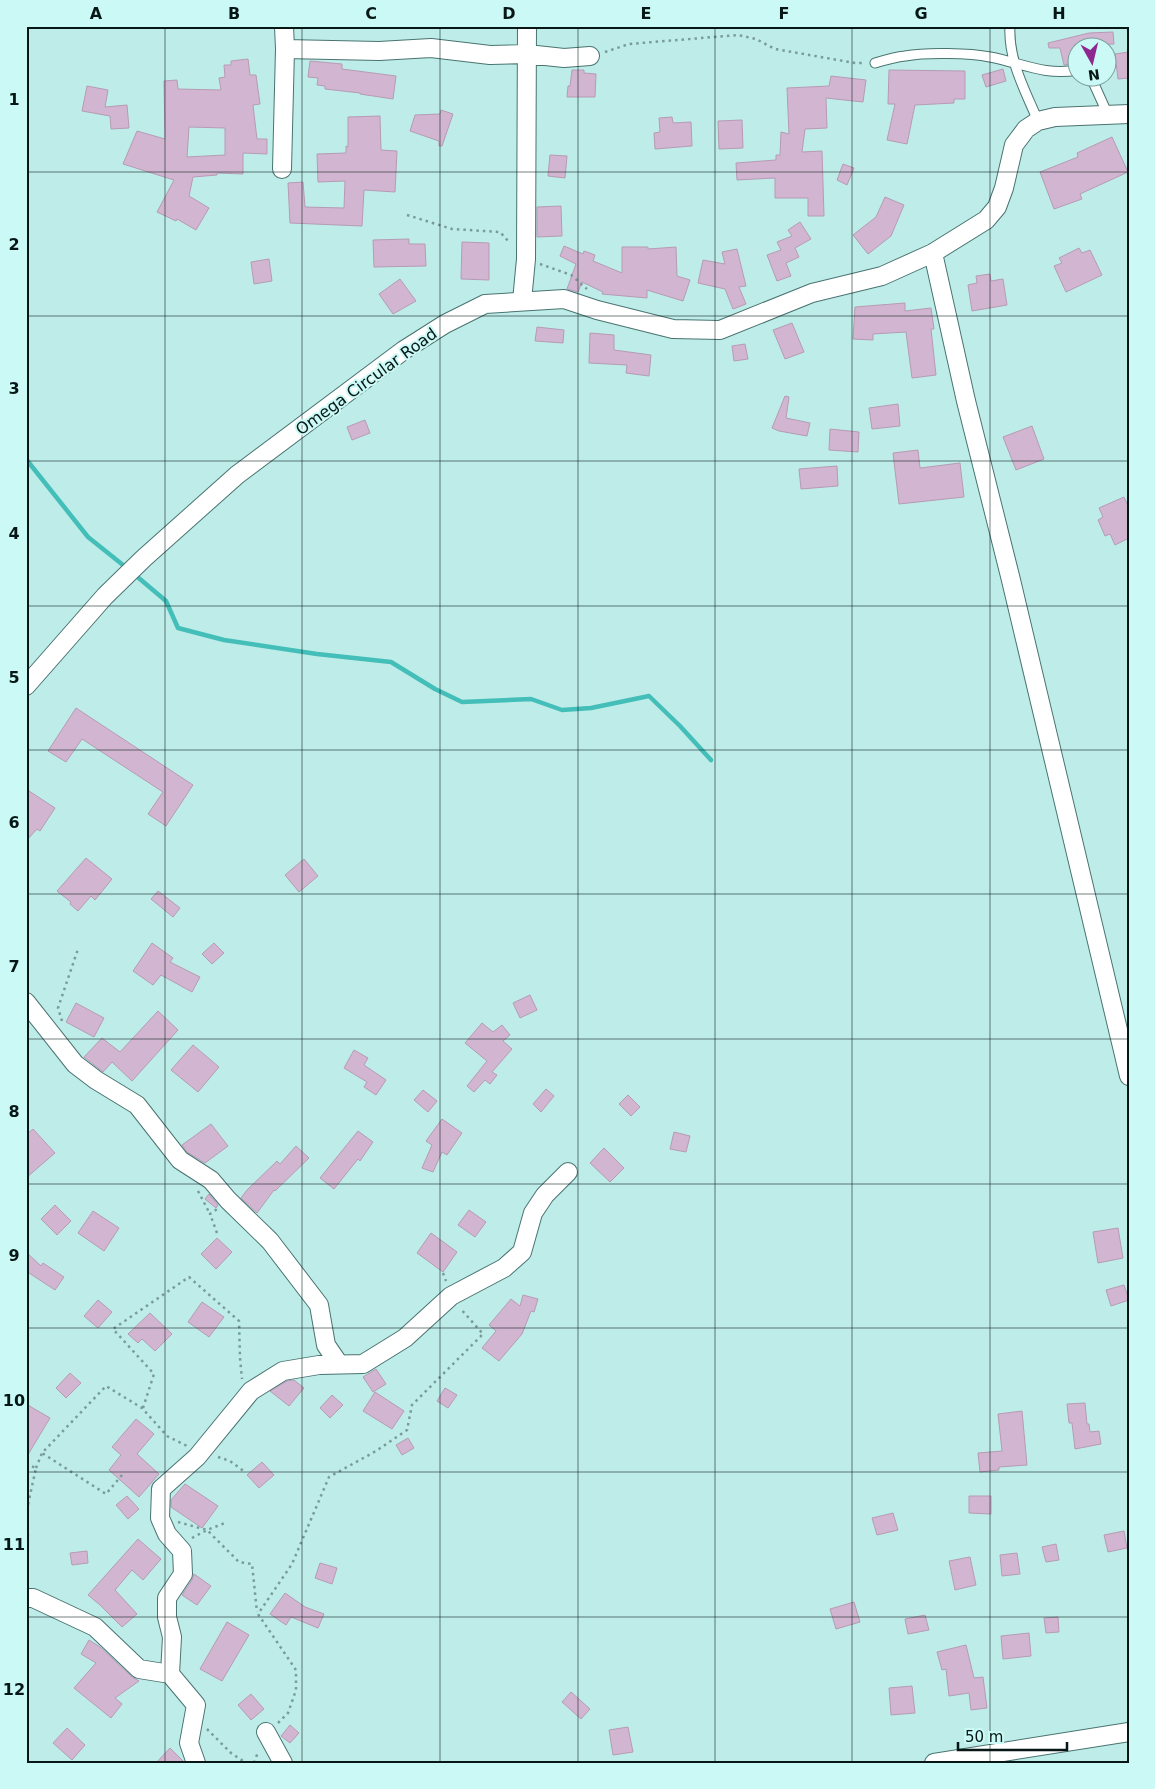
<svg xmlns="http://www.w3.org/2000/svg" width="1155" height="1789" font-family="'DejaVu Sans',sans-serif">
<rect width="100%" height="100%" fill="#beece8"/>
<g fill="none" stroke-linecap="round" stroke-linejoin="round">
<path stroke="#43beb8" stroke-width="4.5" d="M26 459 88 537 128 569
M134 574 166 601 178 628 224 640 317 654 391 662 435 689 462 702 531 699 562 710 591 708 649 696 680 726 711 760"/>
</g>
<path fill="#d2b6d1" stroke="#b69bb5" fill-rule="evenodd" d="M1113 32 1114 44 1087 45 1088 48H1078V63L1064 65 1060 48H1049L1048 43 1089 33Z
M1129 52V78L1118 79 1115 54Z
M248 59 250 75H256L260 104 253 105 257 139H267V154L243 153V174L217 173V175L193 177 189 196 209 208 196 230 177 219 176 221 157 212 174 180 123 164 137 131 165 139 164 81 177 80 178 89 221 90 219 78 225 77 224 65H231V61ZM189 127 225 128V155L187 157Z
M310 61 342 64V69L396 76 393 99 360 94V93L325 89V86L317 85 318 78 308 77Z
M1003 69 1006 81 986 87 982 75Z
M572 70H584V73L596 74 595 97H567L568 86H570Z
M889 70 965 71V99H954V103L915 105 907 144 887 140 895 104H888Z
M831 76 866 80 863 102 826 98 827 128 805 129 802 152 822 151 824 216H808V198H775V178L737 180 736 163 776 160V155H780L781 132 789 134 787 88 829 86Z
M87 86 108 90 105 107 127 105 129 128 111 129 110 116 82 111Z
M441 110 453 114 442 146H439V141L410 131 415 115 440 114Z
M380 116 381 150 397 151 395 192 364 190 362 226 290 223 288 183 303 182 305 207 344 208 345 181 318 182 317 154 346 153V146L348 147V117Z
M672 117 673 123 691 122 692 146 655 149 654 133 660 132 659 118Z
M742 120 743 148 719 149 718 121Z
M1112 137 1128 172 1080 194 1082 199 1054 209 1040 172 1078 157 1077 153Z
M550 155 567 156 565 178 548 176Z
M843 164 854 168 847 185 837 180Z
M885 197 904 205 891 236 868 254 853 235 876 217Z
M561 206 562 236 537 237V207Z
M800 222 811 239 795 248 799 257 786 263 791 276 777 281 767 255 781 250 777 242 792 236 788 230Z
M409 239V244H425L426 266 374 267 373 240Z
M462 242 489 243V280L461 279Z
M564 246 583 254 584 251 595 255 593 261 622 273V247H648V249L676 247 677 276 690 280 683 301 647 290V298L602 294 603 292 582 282 578 292 567 289 576 264 560 256Z
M1079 248 1082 253 1090 250 1102 275 1066 292 1054 266 1062 263 1059 258Z
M737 249 746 286 739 287 746 304 733 309 725 289 698 283 703 260 725 264 722 252Z
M269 259 272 281 254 284 251 262Z
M990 274 991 281 1003 279 1007 305 972 311 968 285 977 283 976 276Z
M400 279 416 301 393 314 379 294Z
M905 303V311L931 308 934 329H931L936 375 912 378 906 332 873 334V340L853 339 855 307Z
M792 323 804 352 785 359 773 330Z
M537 327 564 330 563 343 535 341Z
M590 333 614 335V350L651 355 649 376 626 373 627 365 589 363Z
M745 344 748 359 734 361 732 346Z
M785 396 789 397 786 418 810 423 807 436 779 431 772 428Z
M898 404 900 426 872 429 869 408Z
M365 420 370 433 352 440 347 427Z
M1032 426 1044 459 1016 470 1003 437Z
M830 429 859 432 858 452 829 450Z
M918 450 920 468 960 463 964 497 899 504 893 453Z
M837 466 838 486 801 489 799 469Z
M1124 497 1129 508V538L1115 545 1110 534 1105 536 1098 520 1103 517 1099 508Z
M76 708 193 785 166 826 148 814 163 792 82 739 66 762 48 751Z
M26 789 55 808 40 831 37 829 26 841Z
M86 858 112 879 95 900 91 896 78 911 70 904 71 902 57 891Z
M304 859 318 876 299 892 285 875Z
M158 891 180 908 173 917 151 899Z
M152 943 173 958 170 962 200 977 192 992 161 975 153 985 133 971Z
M214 943 224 953 212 964 202 954Z
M530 995 537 1010 520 1018 513 1003Z
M76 1003 104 1018 94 1037 66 1022Z
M158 1011 178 1030 132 1081 112 1062 103 1072 84 1057 102 1038 120 1052Z
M482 1023 493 1032 502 1025 510 1035 503 1041 512 1049 492 1072 497 1075 490 1084 485 1080 474 1092 467 1086 487 1061 465 1043Z
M193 1045 219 1067 198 1092 171 1070Z
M354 1050 368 1058 364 1065 386 1080 376 1095 364 1087 367 1082 344 1068Z
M546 1089 554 1096 541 1112 533 1104Z
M423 1090 437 1101 428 1112 414 1100Z
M628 1095 640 1107 631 1116 619 1104Z
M442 1119 462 1133 447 1155 442 1152 433 1172 422 1168 432 1145 426 1141Z
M211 1124 228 1146 205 1163 187 1152 182 1145Z
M33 1129 55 1153 26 1178V1135Z
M358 1131 373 1142 360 1161 358 1159 334 1189 320 1178Z
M674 1132 690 1136 686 1152 670 1149Z
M296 1146 309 1158 275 1191 274 1190 257 1213 241 1198 247 1190 277 1161 280 1164Z
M604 1148 624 1168 610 1182 590 1163Z
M209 1194 218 1205 216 1208 205 1199Z
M55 1205 71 1221 57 1235 41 1219Z
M469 1210 486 1222 475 1237 458 1225Z
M93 1211 119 1228 104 1251 78 1233Z
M1118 1228 1123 1258 1098 1263 1093 1232Z
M431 1233 457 1252 443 1272 417 1253Z
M217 1238 232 1252 216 1269 201 1254Z
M26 1252 41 1266 43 1263 64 1277 55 1290 26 1271Z
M1124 1285 1129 1300 1111 1306 1106 1290Z
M523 1295 538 1299 534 1312 531 1311 522 1334 499 1361 482 1348 496 1331 489 1325 511 1299 520 1306Z
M98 1300 112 1312 98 1328 84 1316Z
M202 1302 224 1317 209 1337 188 1322Z
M150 1313 172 1334 155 1351 142 1339 138 1343 128 1334Z
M376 1369 386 1384 373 1392 363 1377Z
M70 1373 81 1383 66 1398 56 1388Z
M294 1380 304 1388 289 1406 270 1391 287 1381Z
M445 1388 457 1395 448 1408 437 1401Z
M375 1392 404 1411 392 1429 363 1411Z
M332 1395 343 1405 330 1418 320 1408Z
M1085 1403 1087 1424H1089L1090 1432 1099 1431 1101 1444 1075 1449 1072 1423H1069L1067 1404Z
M26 1404 50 1418 26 1458Z
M1022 1411 1027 1465 999 1467V1470L980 1472 978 1453 1002 1451 998 1414Z
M136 1419 154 1434 137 1454 159 1474 139 1497 109 1470 121 1455 112 1447Z
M408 1438 414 1448 402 1455 396 1445Z
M262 1462 274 1475 259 1488 247 1475Z
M185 1484 218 1506 202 1528 171 1507V1500Z
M127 1496 139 1509 128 1519 116 1505Z
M969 1496H991V1514L969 1513Z
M893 1513 898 1530 877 1535 872 1518Z
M1124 1531 1127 1548 1108 1552 1104 1535Z
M138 1539 161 1559 143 1580 132 1570 115 1590 137 1614 122 1627 100 1605 88 1595Z
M1056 1544 1059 1560 1046 1562 1042 1547Z
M87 1551 88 1563 72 1565 70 1553Z
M1017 1553 1020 1574 1002 1576 1000 1555Z
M970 1557 976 1585 955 1590 949 1561Z
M320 1563 337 1568 332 1584 315 1578Z
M194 1574 211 1586 197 1605 182 1595 192 1580Z
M285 1593 305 1607 324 1614 318 1628 291 1617 286 1625 270 1614Z
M854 1602 860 1622 836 1629 830 1609Z
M925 1615 929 1630 908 1634 905 1619Z
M1058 1617 1059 1632 1046 1633 1044 1618Z
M227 1622 249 1635 222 1681 200 1669Z
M1029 1633 1031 1656 1003 1659 1001 1636Z
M89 1640 100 1647 132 1677 139 1681 115 1698 122 1704 111 1718 74 1688 96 1663 81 1654Z
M966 1645 974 1678 983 1677 987 1708 971 1710 969 1693 949 1696 946 1669 942 1670 937 1652Z
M912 1686 915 1713 891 1715 889 1688Z
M571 1692 590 1709 581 1719 562 1702Z
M251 1694 264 1709 251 1720 238 1705Z
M290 1725 299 1733 290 1743 281 1736Z
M628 1727 633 1752 613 1755 609 1730Z
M67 1728 85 1745 72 1760 53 1743Z
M170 1748 185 1763H156Z"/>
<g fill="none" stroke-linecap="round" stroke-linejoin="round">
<defs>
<path id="service" d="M1010 26C1008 60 1025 90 1038 121
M875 63C885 60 895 57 905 56 926 52 970 53 990 57 1022 63 1044 76 1078 70
M1089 78 1094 84 1108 115"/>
<path id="minor" d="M285 49 379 51 431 48 490 55 527 54 564 58 590 56
M282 169 285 49 284 26
M933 253 966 401 1010 576 1129 1076
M522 301 526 259 527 26
M26 686 105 596 144 558 237 475 404 350 445 324 485 304 564 299 597 310 673 329 720 330 812 293 882 276 933 253 986 220 997 207 1004 188 1014 145 1026 129 1038 121 1055 117 1129 114
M26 1002 75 1064 96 1080 137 1105 180 1160 211 1180 228 1200 270 1241 319 1305 326 1345 339 1364
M26 1598H33L95 1627 139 1669 170 1674
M266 1732 283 1763
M196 1763 189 1743 196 1705 170 1674 172 1637 167 1617V1598L183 1574 182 1551 167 1534 160 1518 161 1489 197 1457 251 1391 283 1371 319 1365 363 1364 405 1338 451 1296 504 1268 522 1252 533 1213 545 1195 568 1172
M934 1763 1129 1732"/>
</defs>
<use href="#service" stroke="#497471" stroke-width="11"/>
<use href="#minor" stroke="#497471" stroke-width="20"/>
<path stroke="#799c99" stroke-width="2.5" stroke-dasharray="2.5 4" stroke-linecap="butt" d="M605 52 629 44 738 35 756 39 775 49 855 63H863
M407 215 452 229 500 232 510 243
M540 264 571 275 587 289
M62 1021 58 1008 78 949
M198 1191 210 1214
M217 1233 210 1214 217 1209
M443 1273 446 1281
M143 1408 154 1374 113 1329 189 1277 239 1321 240 1358 242 1379
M218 1457 230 1461 245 1472
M26 1464 36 1468 27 1509 28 1538 26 1543
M36 1468 42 1453
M122 1475 106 1494 42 1453 106 1386 142 1408 167 1436 187 1446
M178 1522 207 1530 239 1562 252 1564 257 1612
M192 1538 207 1530 225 1523
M278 1723 288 1713 296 1690V1670L258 1614 292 1564 329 1477 376 1451 407 1430 412 1405 483 1334 460 1308
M207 1729 231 1753 246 1763
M254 1763 258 1752"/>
<use href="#service" stroke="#fff" stroke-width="9"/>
<use href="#minor" stroke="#fff" stroke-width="18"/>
</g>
<path fill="none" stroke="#061716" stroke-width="1" stroke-opacity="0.55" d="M165 26V1763M302 26V1763M440 26V1763M578 26V1763M715 26V1763M852 26V1763M990 26V1763M26 172H1129M26 316H1129M26 461H1129M26 606H1129M26 750H1129M26 894H1129M26 1039H1129M26 1184H1129M26 1328H1129M26 1472H1129M26 1617H1129"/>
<g text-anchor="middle" stroke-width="4" stroke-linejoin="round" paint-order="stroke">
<g font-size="16" fill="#061716" stroke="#cbfaf6">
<text transform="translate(366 381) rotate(-36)" y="6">Omega Circular Road</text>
</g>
</g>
<rect width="1155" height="1789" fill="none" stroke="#cbfaf6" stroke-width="55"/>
<g transform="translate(1092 62) rotate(172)"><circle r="24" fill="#cbfaf6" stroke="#7c9f9c"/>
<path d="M0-4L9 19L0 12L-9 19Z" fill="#8d288f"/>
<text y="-8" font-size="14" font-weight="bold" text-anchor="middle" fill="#061716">N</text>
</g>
<path d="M958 1742v8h109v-8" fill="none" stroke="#061716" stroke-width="2.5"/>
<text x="965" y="1742" font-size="15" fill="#061716" stroke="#cbfaf6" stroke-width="4" paint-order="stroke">50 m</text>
<rect x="28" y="28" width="1100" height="1734" fill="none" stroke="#061716" stroke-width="2"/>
<g font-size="16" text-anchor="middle" font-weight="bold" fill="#061716">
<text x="96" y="19">A</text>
<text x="234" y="19">B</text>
<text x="371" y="19">C</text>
<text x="509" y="19">D</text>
<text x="646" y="19">E</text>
<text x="784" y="19">F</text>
<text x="921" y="19">G</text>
<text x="1059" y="19">H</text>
<text x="14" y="105">1</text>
<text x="14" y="250">2</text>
<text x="14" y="394">3</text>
<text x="14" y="539">4</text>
<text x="14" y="683">5</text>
<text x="14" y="828">6</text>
<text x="14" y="972">7</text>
<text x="14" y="1117">8</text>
<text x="14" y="1261">9</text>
<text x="14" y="1406">10</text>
<text x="14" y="1550">11</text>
<text x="14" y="1695">12</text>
</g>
</svg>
